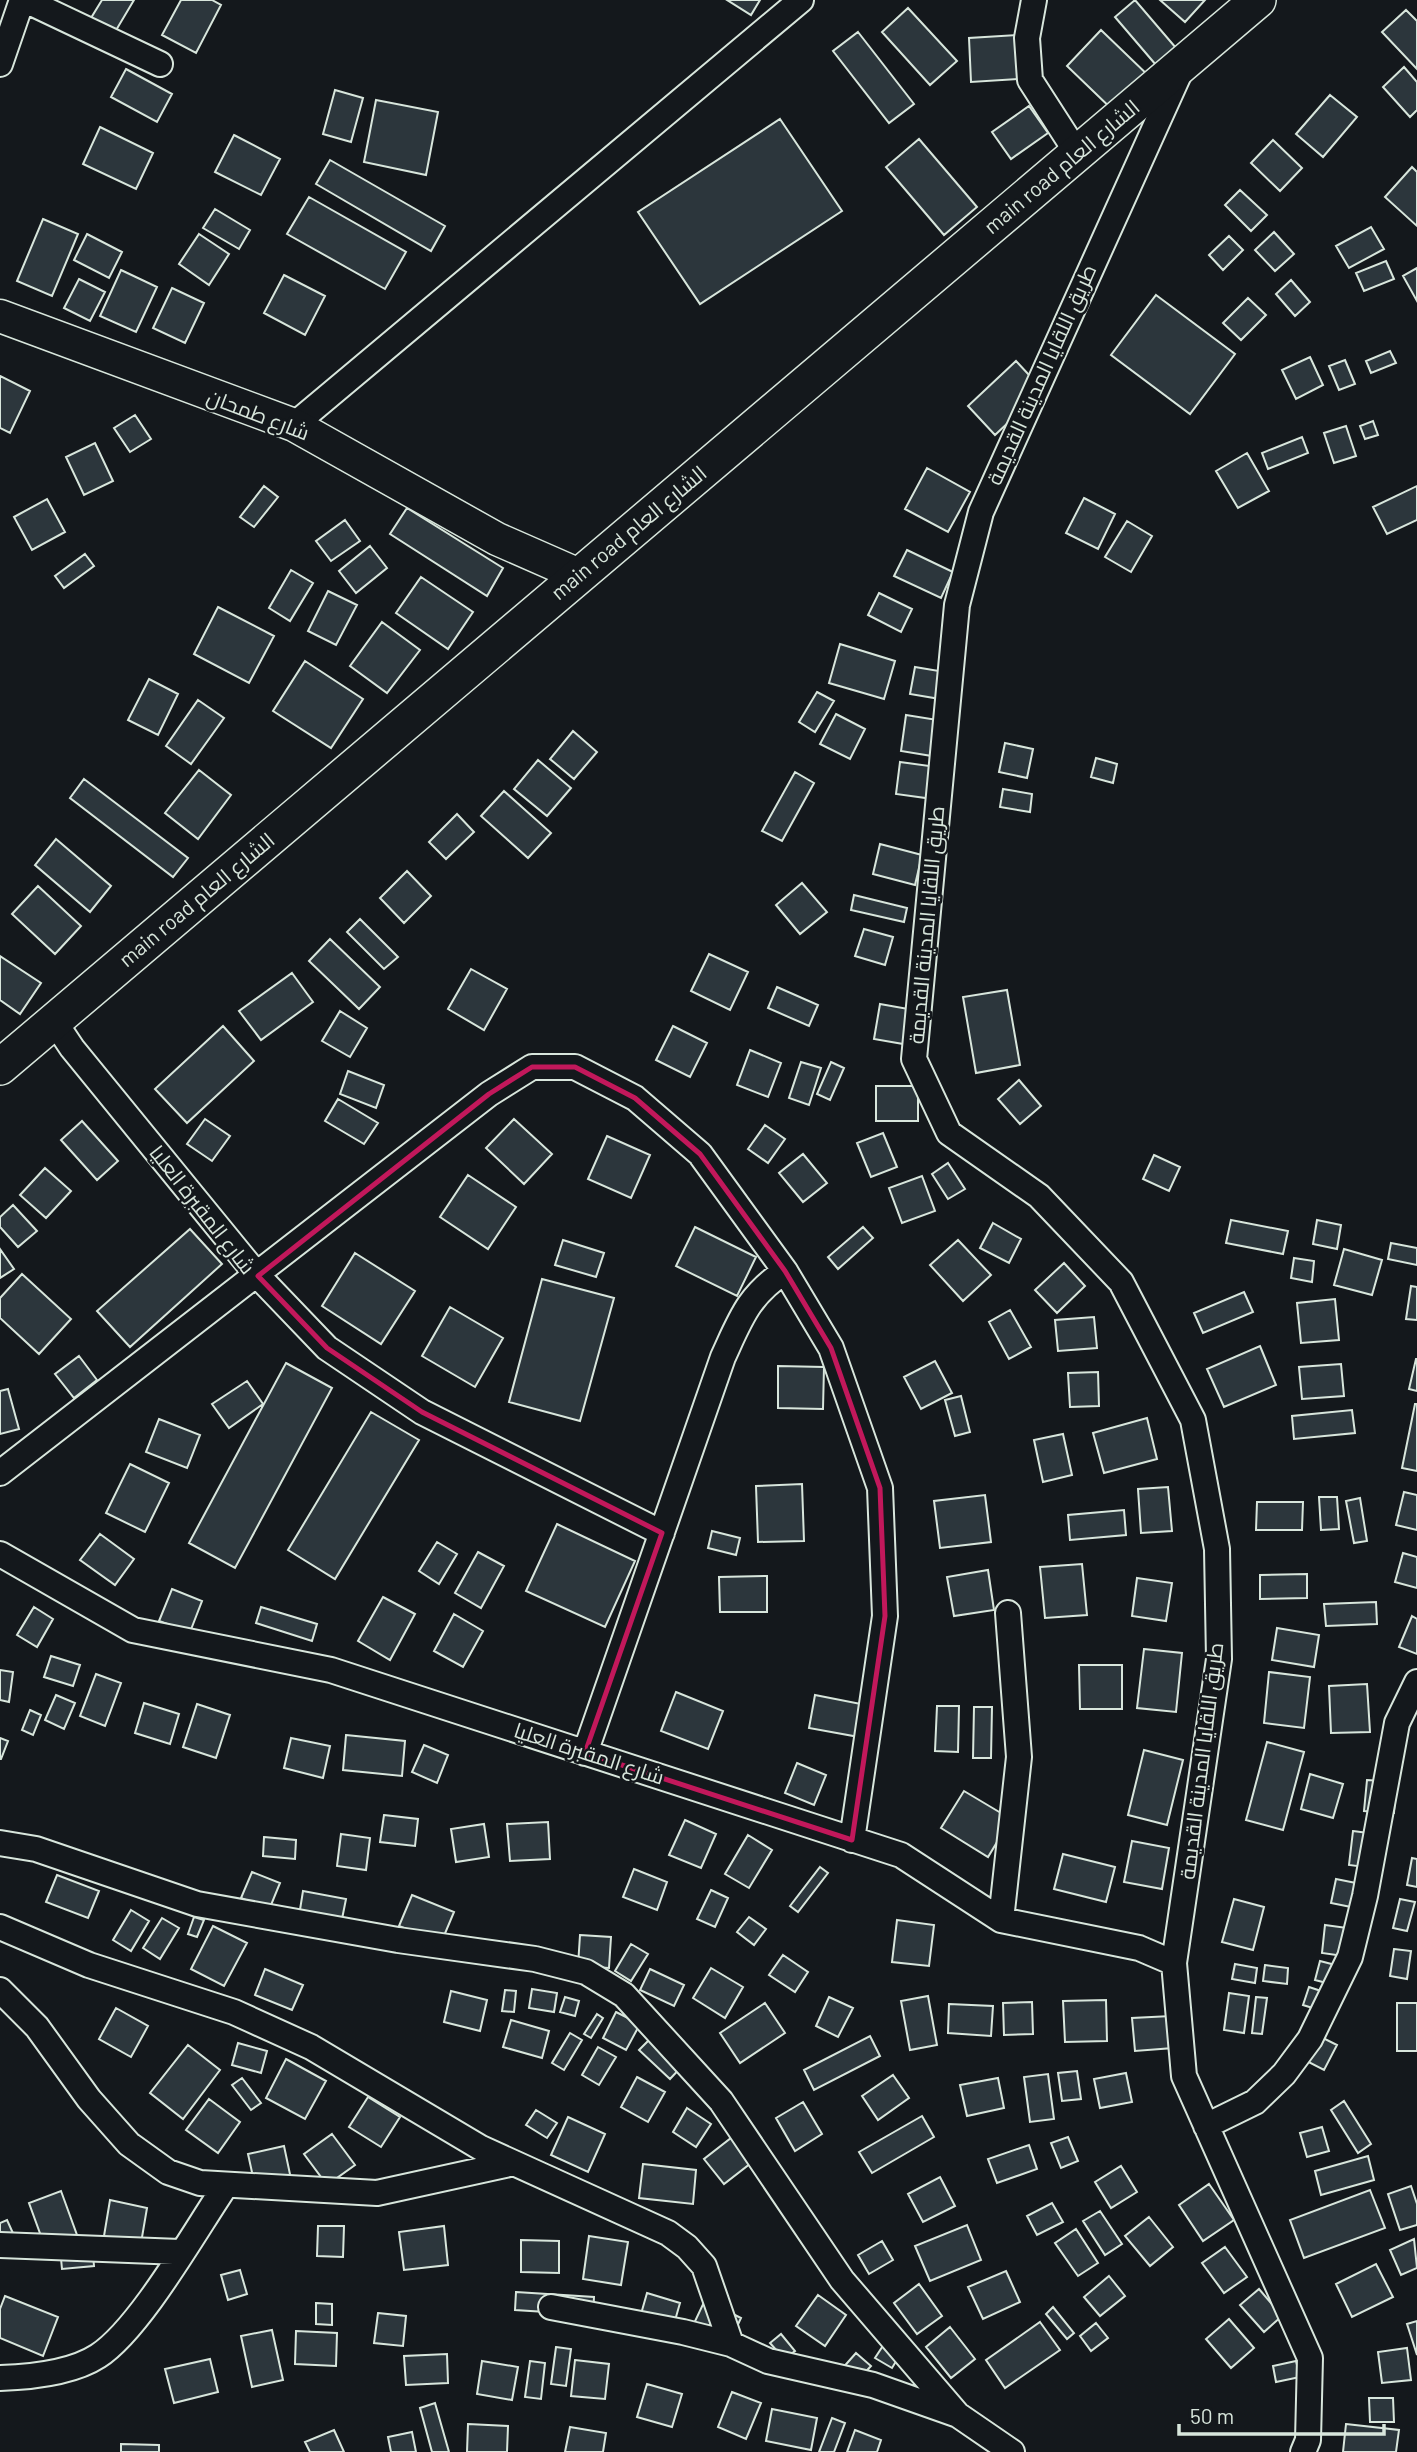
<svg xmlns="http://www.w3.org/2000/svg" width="1417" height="2452" font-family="Barlow,Cairo,sans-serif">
<rect width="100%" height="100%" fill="#14181c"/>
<path fill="#2c363c" stroke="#d8e6dc" stroke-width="2" d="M102 0H134L115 32 91 18Z
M181 0H212L221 5 196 53 162 35Z
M727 0H760L751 15Z
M1135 0 1182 55 1162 72 1115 17Z
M1160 0H1205L1185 22Z
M908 8 957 61 930 85 882 32Z
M1406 10 1417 21V69L1382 32Z
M1101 30 1152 79 1118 115 1067 66Z
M858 32 914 104 889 123 833 51Z
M1017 35 1020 79 971 82 969 38Z
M1404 67 1417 82V110L1410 117 1383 87Z
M126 69 172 94 157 122 111 97Z
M335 90 363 98 351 142 323 134Z
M1330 95 1357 117 1323 157 1296 134Z
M376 100 438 112 426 175 364 162Z
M1029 106 1048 133 1011 159 992 132Z
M780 119 842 211 700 304 638 212Z
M100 127 153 153 136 189 83 164Z
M234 135 280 159 261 195 215 172Z
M919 139 977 207 944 235 886 167Z
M1273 140 1302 168 1280 191 1251 163Z
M330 160 445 226 431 251 316 184Z
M1412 167 1417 172V226L1385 197Z
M1240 190 1267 215 1251 231 1225 205Z
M309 197 406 252 385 289 287 234Z
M215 209 250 230 239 249 203 228Z
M43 219 78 234 52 296 17 281Z
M1371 227 1384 249 1349 268 1336 246Z
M1274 232 1294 254 1275 271 1255 250Z
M87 234 122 252 109 278 74 260Z
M199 234 229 254 209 285 179 264Z
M1229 236 1243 250 1223 270 1209 255Z
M1386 261 1394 279 1364 291 1356 273Z
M1417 268V301L1403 276Z
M121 270 157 287 136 332 100 316Z
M284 275 325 296 305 335 264 313Z
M79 279 105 292 90 321 64 308Z
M1291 280 1310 302 1295 316 1276 294Z
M172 288 204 303 185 343 153 328Z
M1156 295 1235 354 1190 414 1111 355Z
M1248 298 1266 315 1241 340 1223 323Z
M1390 351 1396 363 1371 373 1366 361Z
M1310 357 1323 385 1296 399 1282 370Z
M1345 360 1355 384 1339 390 1329 366Z
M1016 361 1043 390 995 435 968 406Z
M0 376 30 391 10 433 0 428Z
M135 415 151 439 130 452 114 428Z
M1373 421 1378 435 1365 439 1360 426Z
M1346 426 1356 456 1334 463 1324 433Z
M1302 437 1308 453 1268 469 1262 453Z
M95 443 113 481 84 495 66 457Z
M1247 453 1269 491 1238 508 1216 471Z
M927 468 970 492 948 532 905 509Z
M264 486 278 497 254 527 240 517Z
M1417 486V520L1387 534 1373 507Z
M1084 498 1115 514 1098 549 1066 533Z
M47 499 65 532 32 550 14 517Z
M407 508 503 568 487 596 390 534Z
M345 520 360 541 331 561 316 541Z
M1127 521 1152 536 1131 572 1105 557Z
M370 546 387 568 356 593 339 571Z
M907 550 953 572 941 598 894 576Z
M85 554 94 566 64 588 55 576Z
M291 570 313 583 290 621 269 608Z
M421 577 473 612 448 649 396 613Z
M328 591 357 605 336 645 308 631Z
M879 593 912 609 901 632 868 615Z
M218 607 274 636 249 683 194 654Z
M382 622 420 650 387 693 350 666Z
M840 644 895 661 884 699 829 683Z
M305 661 363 699 331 748 273 711Z
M915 667 945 672 940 699 910 694Z
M149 679 178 694 158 735 128 720Z
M817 692 834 701 815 732 799 722Z
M198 700 224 718 191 764 166 746Z
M836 714 865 729 850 759 820 744Z
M906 715 950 722 944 758 901 751Z
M573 731 597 752 574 779 550 759Z
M1005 743 1033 749 1027 778 999 772Z
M1096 758 1117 764 1113 783 1091 777Z
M538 760 571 788 547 816 514 789Z
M900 762 937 767 933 799 896 794Z
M199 770 231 795 198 839 165 813Z
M795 772 814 783 782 841 762 831Z
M84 779 188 858 173 877 70 798Z
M1003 789 1032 794 1030 812 1000 807Z
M504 791 551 833 528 858 481 816Z
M457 814 474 832 446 859 429 842Z
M56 839 111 886 90 912 35 865Z
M880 844 922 855 915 885 873 874Z
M407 871 431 896 404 923 380 898Z
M802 883 827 912 800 934 776 905Z
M38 886 81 926 55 954 12 914Z
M854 895 907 908 904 922 851 910Z
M360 919 398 957 384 969 347 932Z
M864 929 893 937 885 965 855 956Z
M330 939 380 987 359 1009 309 961Z
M709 954 748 972 730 1010 691 991Z
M0 956 41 983 20 1014 0 1000Z
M471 969 507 989 484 1030 448 1009Z
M292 973 313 1002 261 1040 239 1011Z
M777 987 818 1005 809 1026 768 1008Z
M1007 990 1020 1065 976 1073 963 997Z
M880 1004 914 1010 909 1045 874 1039Z
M340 1011 367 1028 350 1057 322 1041Z
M223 1026 254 1061 187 1123 155 1089Z
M673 1026 707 1043 690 1077 656 1060Z
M750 1050 781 1063 768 1097 737 1085Z
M801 1062 821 1068 809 1105 789 1098Z
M831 1062 844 1068 830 1100 817 1094Z
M348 1071 384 1085 376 1108 340 1094Z
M1019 1080 1041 1106 1020 1124 998 1099Z
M876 1086H918V1121H876Z
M338 1099 378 1123 364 1144 325 1121Z
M205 1119 230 1136 212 1161 187 1144Z
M514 1119 552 1154 524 1184 486 1148Z
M82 1121 118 1161 97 1180 61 1140Z
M765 1125 785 1139 768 1163 748 1149Z
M883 1133 897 1167 871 1177 857 1143Z
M607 1136 650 1155 631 1198 588 1179Z
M803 1154 827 1183 803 1202 779 1173Z
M1154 1155 1180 1167 1169 1191 1143 1179Z
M948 1163 965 1189 948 1199 932 1174Z
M45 1168 71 1191 46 1218 20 1195Z
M468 1175 516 1207 488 1249 440 1217Z
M922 1176 935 1211 902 1223 889 1188Z
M13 1205 37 1231 18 1247 0 1227V1217Z
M1231 1220 1288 1231 1283 1254 1226 1243Z
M1317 1220 1341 1225 1337 1249 1313 1244Z
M993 1223 1021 1239 1009 1263 980 1248Z
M695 1227 756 1257 737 1296 676 1266Z
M863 1227 873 1238 838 1269 828 1257Z
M190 1229 222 1264 130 1347 97 1311Z
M563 1240 604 1253 596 1277 555 1265Z
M958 1240 991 1275 963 1301 930 1265Z
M1391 1243 1417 1248V1265L1388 1259Z
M0 1249 14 1269 0 1278Z
M1344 1249 1382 1260 1372 1295 1334 1285Z
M355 1253 415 1291 381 1344 322 1306Z
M1294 1258 1314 1261 1312 1282 1291 1278Z
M1064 1263 1085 1286 1057 1313 1035 1290Z
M22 1274 71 1319 39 1354 0 1318V1298Z
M542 1279 614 1298 580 1421 509 1402Z
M1411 1286 1417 1287V1320L1406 1319Z
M1244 1292 1253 1312 1203 1333 1194 1313Z
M1335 1299 1339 1340 1301 1343 1297 1303Z
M450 1307 503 1338 475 1387 422 1356Z
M1010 1310 1031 1347 1009 1359 989 1322Z
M1094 1317 1097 1348 1058 1351 1055 1320Z
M1260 1346 1276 1385 1224 1407 1207 1369Z
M79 1356 97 1380 74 1398 55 1374Z
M1416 1359H1417V1391L1409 1389Z
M935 1361 952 1393 921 1409 904 1377Z
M286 1363 332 1388 235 1568 189 1543Z
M1341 1364 1344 1396 1302 1399 1299 1367Z
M778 1366 824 1367 823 1409 778 1408Z
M1098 1372 1099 1406 1070 1407 1068 1373Z
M247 1381 263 1404 229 1428 212 1404Z
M8 1389 19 1429 0 1434V1391Z
M961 1396 970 1432 955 1436 945 1400Z
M1415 1404H1417V1471L1402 1468Z
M1352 1410 1355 1433 1294 1439 1292 1416Z
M371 1412 419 1440 335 1579 288 1550Z
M1147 1418 1157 1459 1104 1473 1093 1433Z
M159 1419 200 1435 187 1468 146 1452Z
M1063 1434 1072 1475 1043 1482 1034 1440Z
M130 1464 169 1483 145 1532 106 1513Z
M802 1484 804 1541 758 1542 756 1486Z
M1168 1487 1172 1531 1141 1533 1138 1489Z
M1404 1492 1417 1495V1530L1396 1525Z
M985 1495 991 1542 940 1548 934 1501Z
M1319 1497H1337L1339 1529 1321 1530Z
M1360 1498 1367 1541 1354 1543 1346 1501Z
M1257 1502H1303L1302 1530H1256Z
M1124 1510 1126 1535 1070 1540 1068 1515Z
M557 1524 635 1561 605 1627 526 1591Z
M712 1531 740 1538 736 1555 708 1548Z
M100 1534 134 1559 115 1585 80 1560Z
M437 1542 457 1554 439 1584 419 1571Z
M478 1552 504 1566 481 1608 455 1593Z
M1403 1553 1417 1557V1588L1395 1582Z
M1082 1564 1087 1615 1045 1618 1040 1567Z
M988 1570 994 1610 954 1616 947 1577Z
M1307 1574V1598L1260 1599V1575Z
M767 1576V1612H720L719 1577Z
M1137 1578 1172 1583 1166 1621 1132 1616Z
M172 1589 202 1601 190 1632 159 1621Z
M383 1597 415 1614 390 1660 358 1641Z
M1376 1602 1377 1624 1326 1626 1324 1604Z
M34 1607 53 1619 37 1647 17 1635Z
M261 1607 317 1624 312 1641 256 1623Z
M454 1614 483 1631 463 1667 434 1651Z
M1412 1616 1417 1619V1654L1399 1647Z
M1277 1628 1319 1635 1314 1667 1272 1660Z
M1144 1649 1182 1653 1176 1712 1137 1708Z
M51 1656 80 1665 73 1686 44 1677Z
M1079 1665H1122V1709H1080Z
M0 1670 13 1672 9 1702 0 1700Z
M1269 1672 1310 1677 1304 1728 1264 1723Z
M96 1674 121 1683 105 1726 80 1716Z
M1367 1684 1370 1732 1331 1733 1329 1686Z
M676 1692 723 1711 708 1749 661 1731Z
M56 1695 75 1703 64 1729 45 1720Z
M815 1695 866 1705 859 1737 809 1728Z
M144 1703 179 1714 170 1744 135 1733Z
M197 1704 230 1715 216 1758 183 1747Z
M937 1706H959L958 1752 935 1751Z
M974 1707H992L991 1758H973Z
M30 1710 41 1715 33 1735 22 1730Z
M346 1735 405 1741 402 1776 343 1770Z
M0 1738 8 1741 1 1759H0Z
M291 1738 330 1746 323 1778 284 1768Z
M1267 1742 1304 1752 1283 1830 1246 1820Z
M424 1745 448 1755 437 1783 412 1772Z
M1144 1750 1183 1760 1167 1825 1128 1815Z
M797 1763 826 1775 814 1805 785 1793Z
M1310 1774 1343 1784 1333 1818 1301 1809Z
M1367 1780 1396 1782 1394 1813 1364 1811Z
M964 1791 1011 1819 988 1857 941 1828Z
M384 1815 418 1819 415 1846 380 1842Z
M685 1820 716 1834 701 1868 669 1855Z
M548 1822 550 1859 510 1861 507 1824Z
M484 1824 489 1857 456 1862 451 1829Z
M1353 1831 1384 1835 1380 1869 1349 1865Z
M341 1834 370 1838 366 1870 337 1866Z
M748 1835 772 1850 749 1888 725 1874Z
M264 1837 296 1840 295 1859 263 1856Z
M1132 1841 1169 1848 1162 1889 1124 1882Z
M1063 1854 1115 1867 1106 1902 1054 1889Z
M1412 1858 1417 1859V1887L1407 1885Z
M820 1867 828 1873 798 1912 790 1906Z
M634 1869 667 1882 657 1910 623 1897Z
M252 1872 280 1883 269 1910 241 1898Z
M57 1875 99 1891 88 1918 46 1902Z
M1336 1879 1371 1886 1366 1910 1331 1903Z
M711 1890 728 1898 715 1927 697 1919Z
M303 1891 346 1899 341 1924 299 1916Z
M412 1895 454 1912 441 1943 399 1926Z
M1234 1899 1264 1907 1253 1950 1222 1942Z
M1400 1899 1415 1902 1407 1931 1393 1928Z
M131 1910 149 1921 131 1951 113 1940Z
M194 1917 204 1920 197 1937 188 1934Z
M749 1917 766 1929 754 1945 737 1932Z
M162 1918 179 1928 160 1959 143 1948Z
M897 1920 934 1925 929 1966 892 1962Z
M1325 1925 1362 1930 1358 1958 1322 1953Z
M213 1926 247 1943 224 1986 191 1969Z
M580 1935 611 1937 609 1968 578 1966Z
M631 1944 648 1954 631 1981 615 1971Z
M1394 1949 1411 1951 1407 1979 1390 1976Z
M783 1955 808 1972 795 1992 769 1975Z
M1320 1961 1347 1968 1342 1987 1315 1980Z
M1235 1964 1257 1968 1255 1983 1232 1979Z
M1265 1965 1288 1968 1287 1984 1263 1981Z
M711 1968 743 1987 725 2018 693 1998Z
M265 1969 303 1985 292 2010 255 1995Z
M650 1969 684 1985 674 2006 640 1990Z
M1309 1987 1324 1992 1319 2010 1303 2005Z
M532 1989 557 1993 554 2012 529 2008Z
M505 1990 516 1991 514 2012 502 2011Z
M451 1991 487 2000 480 2031 444 2022Z
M1229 1993 1249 1996 1244 2033 1224 2030Z
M928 1996 937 2045 910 2050 901 2001Z
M565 1997 579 2001 575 2016 560 2012Z
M829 1997 853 2008 838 2037 816 2026Z
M1256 1997 1267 1998 1262 2034 1252 2033Z
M1106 2000 1107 2041 1065 2042 1063 2001Z
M1032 2002 1033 2034 1004 2035 1003 2003Z
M765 2003 785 2033 740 2063 720 2033Z
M1397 2003H1417V2051H1397Z
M949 2004 993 2006 991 2036 948 2033Z
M116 2008 148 2026 131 2057 99 2039Z
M616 2012 640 2024 626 2050 603 2038Z
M597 2014 603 2018 591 2038 584 2034Z
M1171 2016 1173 2048 1135 2051 1132 2018Z
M511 2020 549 2031 542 2058 503 2047Z
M1303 2028 1337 2045 1324 2070 1291 2053Z
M570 2033 582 2040 564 2070 552 2063Z
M654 2035 684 2064 670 2079 639 2050Z
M870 2036 880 2056 814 2090 804 2070Z
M238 2043 267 2051 261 2073 232 2065Z
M188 2045 220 2070 183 2119 150 2093Z
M598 2047 616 2057 599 2085 582 2075Z
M286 2059 326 2081 305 2119 266 2098Z
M1077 2071 1081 2099 1062 2101 1058 2073Z
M1126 2073 1132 2102 1100 2108 1094 2079Z
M1048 2074 1054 2119 1030 2122 1024 2077Z
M893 2075 909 2098 878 2120 862 2096Z
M637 2077 665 2092 648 2122 621 2107Z
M242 2078 261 2103 251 2110 232 2085Z
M998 2078 1004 2108 967 2116 960 2085Z
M368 2097 400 2117 381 2147 349 2127Z
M209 2099 240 2122 218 2153 186 2130Z
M1344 2101 1371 2144 1358 2153 1331 2110Z
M803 2102 822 2134 795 2151 776 2118Z
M687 2108 711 2124 696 2147 673 2132Z
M536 2110 557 2123 547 2138 526 2125Z
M922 2116 934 2137 872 2173 859 2152Z
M568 2117 605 2134 588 2172 551 2155Z
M1322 2127 1329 2151 1307 2157 1300 2133Z
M740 2131 760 2156 724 2184 704 2159Z
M332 2134 355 2165 327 2185 304 2154Z
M1068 2137 1078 2161 1061 2168 1051 2143Z
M1029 2145 1037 2169 997 2183 988 2159Z
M284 2146 291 2179 255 2186 248 2154Z
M1368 2156 1374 2180 1321 2195 1315 2171Z
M643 2164 696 2170 693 2204 639 2198Z
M1121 2166 1137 2192 1111 2208 1095 2182Z
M940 2177 955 2206 923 2222 908 2194Z
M1209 2184 1234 2220 1203 2241 1179 2205Z
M1411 2186 1417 2204V2225L1400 2230 1388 2194Z
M1370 2190 1385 2228 1304 2258 1290 2220Z
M61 2191 77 2235 45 2247 29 2203Z
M110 2200 147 2208 140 2249 103 2242Z
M1052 2203 1063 2222 1037 2235 1027 2216Z
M1100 2211 1122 2244 1105 2255 1083 2221Z
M1149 2217 1173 2247 1150 2266 1125 2236Z
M7 2220 17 2242 0 2238V2223Z
M967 2225 981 2260 930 2281 915 2246Z
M318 2226H344L343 2257 317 2256Z
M444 2226 448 2265 404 2270 399 2232Z
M1076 2229 1098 2263 1078 2276 1055 2243Z
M589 2236 628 2242 621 2285 583 2279Z
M1414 2239 1417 2268 1401 2275 1390 2250Z
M521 2240 559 2241V2273L521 2272Z
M882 2241 893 2260 869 2274 858 2255Z
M92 2245 94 2266 62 2269 60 2248Z
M1225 2247 1247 2277 1224 2293 1202 2263Z
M1376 2264 1393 2297 1352 2317 1336 2284Z
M240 2270 247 2294 228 2300 221 2275Z
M1006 2271 1020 2302 983 2319 968 2287Z
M1109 2276 1125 2296 1100 2316 1084 2297Z
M919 2284 942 2316 917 2334 894 2303Z
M1259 2289 1282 2316 1264 2332 1240 2305Z
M516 2292 594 2297 593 2315 515 2310Z
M647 2293 680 2303 672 2331 639 2321Z
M818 2295 846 2315 825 2346 796 2326Z
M5 2296 58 2317 43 2356 0 2338V2309Z
M705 2300 741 2318 725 2352 689 2334Z
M316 2303 332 2304V2325L316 2324Z
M1053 2307 1074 2333 1067 2339 1046 2314Z
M378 2313 406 2316 403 2346 374 2343Z
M1229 2319 1254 2348 1231 2368 1206 2339Z
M1417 2321V2355L1407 2324Z
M1040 2322 1060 2350 1005 2388 986 2360Z
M1096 2323 1108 2338 1091 2351 1080 2336Z
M950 2327 975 2359 951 2378 926 2347Z
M272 2330 283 2380 252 2387 241 2336Z
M296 2331 337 2333 336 2366 295 2364Z
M781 2334 795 2351 784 2359 770 2343Z
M888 2338 904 2348 892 2368 875 2358Z
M556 2347 571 2349 566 2386 551 2384Z
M1407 2348 1411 2380 1382 2383 1378 2352Z
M856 2353 871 2366 855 2383 841 2370Z
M447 2354 448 2383 406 2385 404 2356Z
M210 2359 218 2392 174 2403 165 2369Z
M575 2360 609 2364 605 2399 571 2396Z
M482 2361 518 2367 512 2400 477 2394Z
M530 2361 545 2363 541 2399 525 2397Z
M1296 2361 1300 2377 1276 2382 1273 2366Z
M647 2384 682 2394 672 2427 637 2417Z
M732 2392 761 2403 746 2439 718 2427Z
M1369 2398H1393L1394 2422H1370Z
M435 2403 449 2452H432L420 2408Z
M772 2409 817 2418 811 2450 766 2441Z
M832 2418 845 2423 834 2452H819Z
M468 2424 508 2426 507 2452H467Z
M1346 2424 1399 2430 1396 2452H1343Z
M570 2427 606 2433 603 2452H565Z
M334 2430 344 2452H310L305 2442Z
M855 2430 881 2440 877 2452H847Z
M412 2432 416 2452H391L388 2437Z
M121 2444 159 2445V2452H121Z"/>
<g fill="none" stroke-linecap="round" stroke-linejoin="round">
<defs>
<path id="minor" d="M25 0 160 64
M1034 0 1027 38 1030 80 1077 153
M0 64 22 0
M1181 70 981 512 957 605 914 1059 949 1133 1039 1196 1121 1282 1193 1420 1217 1549 1219 1659 1174 1963 1184 2076 1310 2358 1308 2440 1303 2452
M294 425 801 0
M54 1021 72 1048 258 1276 327 1348 422 1412 662 1533
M0 1473 489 1094 532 1067H575L635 1098 700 1154 785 1271 831 1348 880 1488 885 1616 852 1840
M0 1554 133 1630 331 1670 901 1855 1001 1920 1139 1948 1174 1963
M585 1753 723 1357C741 1318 748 1296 785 1271
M0 1843 36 1849 197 1904 398 1940 535 1959 586 1972 624 1995 721 2101 842 2280 958 2415
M1001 1920 1019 1757 1008 1613
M0 1927 89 1965 234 2012 311 2047 481 2148 668 2233 687 2247 704 2266 731 2344
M0 1990 37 2027 89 2099 129 2144 168 2172 200 2183 377 2193 514 2163
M1206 2126 1255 2102 1284 2074 1310 2039 1350 1957 1365 1896 1397 1723 1417 1682
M0 2245 180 2252
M551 2307 683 2332 731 2344 768 2361 873 2385 958 2415 1012 2452
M0 2378C30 2377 72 2373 98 2356 140 2329 196 2229 226 2185"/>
<path id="tertiary" d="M0 316 294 425 497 539 579 575"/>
<path id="secondary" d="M0 1067 1258 0"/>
</defs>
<use href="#minor" stroke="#d8e6dc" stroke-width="28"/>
<use href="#tertiary" stroke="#d8e6dc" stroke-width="35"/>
<use href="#secondary" stroke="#d8e6dc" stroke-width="38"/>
<use href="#minor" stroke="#14181c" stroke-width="24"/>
<use href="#tertiary" stroke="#14181c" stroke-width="32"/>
<use href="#secondary" stroke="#14181c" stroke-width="35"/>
</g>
<path fill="none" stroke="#c2185b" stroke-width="5" stroke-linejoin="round" d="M532 1067H575L635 1098 700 1154 785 1271 831 1348 880 1488 885 1616 852 1840 585 1753 662 1533 422 1412 327 1348 258 1276 489 1094Z"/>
<g text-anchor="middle" stroke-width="5" stroke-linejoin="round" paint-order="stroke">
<g font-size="21" fill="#d8e6dc" stroke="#14181c">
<text transform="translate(1062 167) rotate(-40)" y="7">main road الشارع العام</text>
<text transform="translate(1042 375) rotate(-66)" y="7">طريق اللقايا المدينة القديمة</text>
<text transform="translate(258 415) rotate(21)" y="7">شارع طمحان</text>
<text transform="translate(629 533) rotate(-40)" y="7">main road الشارع العام</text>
<text transform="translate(197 900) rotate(-40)" y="7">main road الشارع العام</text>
<text transform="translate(927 925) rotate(-85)" y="7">طريق اللقايا المدينة القديمة</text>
<text transform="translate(202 1210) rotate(52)" y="7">شارع المقبرة العليا</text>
<text transform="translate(589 1754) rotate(18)" y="7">شارع المقبرة العليا</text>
<text transform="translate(1202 1761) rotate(-83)" y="7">طريق اللقايا المدينة القديمة</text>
</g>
</g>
<path d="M1179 2424v10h205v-10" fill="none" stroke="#d8e6dc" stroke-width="3.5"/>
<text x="1190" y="2424" font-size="21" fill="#d8e6dc" stroke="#14181c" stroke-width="5" paint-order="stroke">50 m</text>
</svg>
